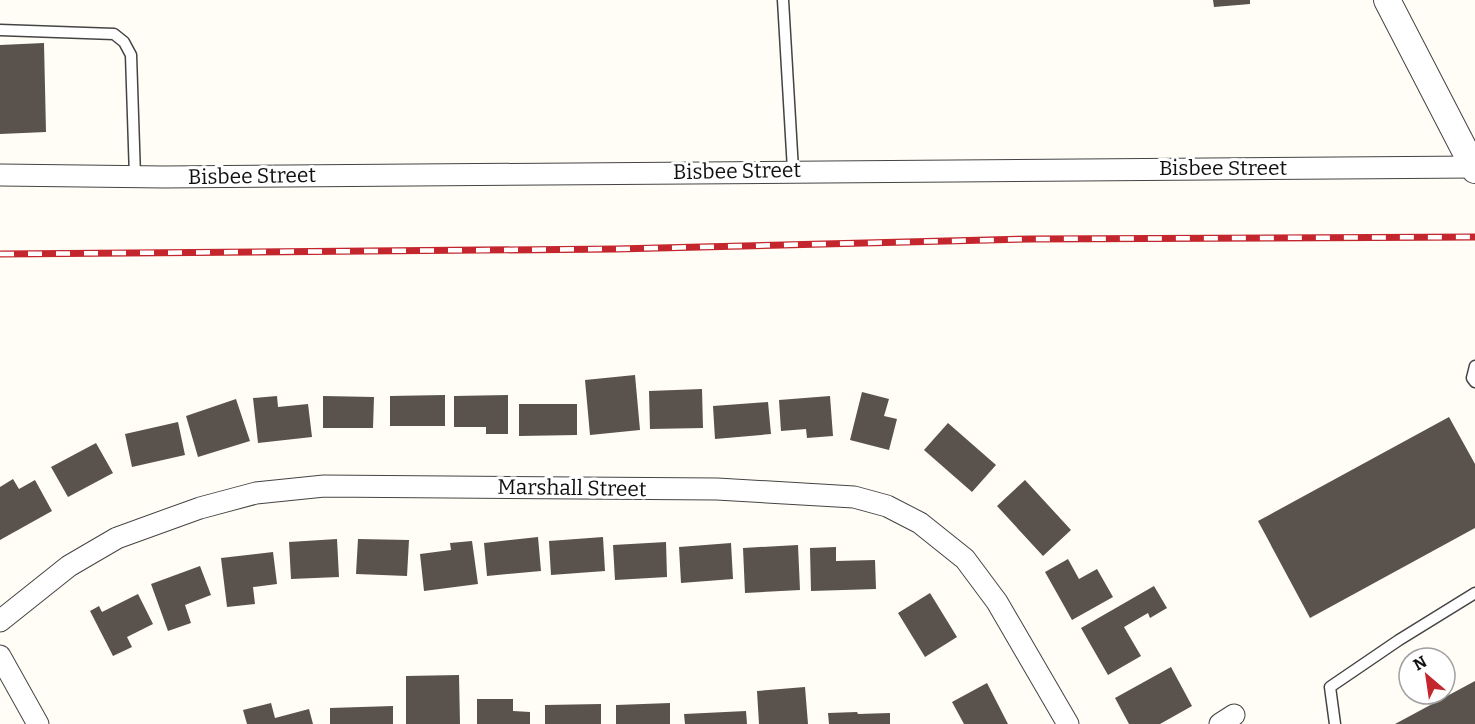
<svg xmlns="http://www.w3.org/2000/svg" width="1475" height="724" font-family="Bitter,serif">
<rect width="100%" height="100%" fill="#fffdf5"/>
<path fill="#5a524d" d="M1213 0H1250V4L1214 7Z
M44 43 46 132 0 134V45Z
M635 375 640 430 590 435 585 380Z
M702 389 703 428 650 429 649 391Z
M862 392 889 399 884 416 897 419 889 450 850 440Z
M445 395V426H390V396Z
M508 395V434H486V427H454V396Z
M277 396 278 407 308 404 312 437 258 443 253 398Z
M323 396 374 397 373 428H323Z
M830 396 833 436 807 438 806 429 781 431 779 400Z
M236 399 250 441 198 457 186 416Z
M768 402 771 434 715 439 713 406Z
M519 404H577V435L519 436Z
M1449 417 1475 464V528L1310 618 1258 521Z
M178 422 185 455 132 467 125 434Z
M948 423 996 465 972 492 924 450Z
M96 443 113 473 68 497 51 467Z
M13 479 19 489 35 480 52 511 0 540V487Z
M1025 480 1071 530 1043 556 997 506Z
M538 537 541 571 487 576 484 543Z
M603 537 605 571 551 575 549 541Z
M337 539 339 577 291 579 289 542Z
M358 539 409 540 407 576 356 574Z
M472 541 478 584 424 591 420 554 451 550 450 543Z
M666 542 667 577 615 580 613 545Z
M731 543 733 579 681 583 679 547Z
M798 545 800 590 745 593 743 548Z
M836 547V561L875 560 876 589 811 591 810 548Z
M273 552 277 584 253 587 255 604 227 607 221 558Z
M1068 559 1079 579 1097 569 1113 597 1072 620 1045 572Z
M200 566 211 595 185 605 191 623 168 631 151 584Z
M1154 586 1167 608 1150 618 1148 613 1124 627 1141 656 1108 675 1081 628Z
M930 593 957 637 925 657 898 613Z
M138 594 153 624 127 637 132 647 113 656 90 611 99 606 102 612Z
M1171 667 1192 706 1160 724H1129L1115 698Z
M459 675 460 724H406V676Z
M1475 681V724H1395Z
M987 683 1008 724H964L952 702Z
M805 687 808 724H759L757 691Z
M477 699H513V711L530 712V724H477Z
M271 703 275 718 309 709 313 724H247L243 710Z
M670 703V724H616V705Z
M601 704V724H545V705Z
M393 706V724H330V708Z
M746 711 747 724H685L684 714Z
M857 712 858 714 890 713V724H829L828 713Z"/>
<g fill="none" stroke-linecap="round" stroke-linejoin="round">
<defs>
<path id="service" d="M783 0 793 170
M0 30 114 34 124 42 131 55 135 177
M1475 366 1472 378 1475 382
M1335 724 1330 687 1399 640 1475 593"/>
<path id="minor" d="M0 175 164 177 1475 167
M0 621 69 566 117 538 200 508 256 493 324 486 717 489 854 497 887 506 920 523 965 559 997 602 1068 724
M0 656 38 724
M1220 724 1234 715"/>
<path id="tertiary" d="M1387 0 1475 170"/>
</defs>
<use href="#service" stroke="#444" stroke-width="13"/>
<use href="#minor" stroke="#444" stroke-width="23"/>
<use href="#tertiary" stroke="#444" stroke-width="28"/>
<use href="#service" stroke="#fff" stroke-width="10"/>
<use href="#minor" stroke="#fff" stroke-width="21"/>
<use href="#tertiary" stroke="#fff" stroke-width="26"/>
<defs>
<path id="rail" d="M0 254 616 249 1031 239 1475 237"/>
</defs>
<use href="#rail" stroke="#c4262e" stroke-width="7"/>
<use href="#rail" stroke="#fff" stroke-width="4.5" stroke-dasharray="14" stroke-linecap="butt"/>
</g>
<g text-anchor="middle" stroke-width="6" stroke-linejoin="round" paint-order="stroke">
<g font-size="21" fill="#111" stroke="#fff">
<text x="1223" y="175">Bisbee Street</text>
<text transform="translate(737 171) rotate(-1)" y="7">Bisbee Street</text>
<text transform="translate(252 176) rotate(-1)" y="7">Bisbee Street</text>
<text transform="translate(572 488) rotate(1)" y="7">Marshall Street</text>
</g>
</g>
<g transform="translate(1427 676) rotate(331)"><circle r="28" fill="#ffffff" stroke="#a0a0a0" stroke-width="1.5"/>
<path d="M0-4.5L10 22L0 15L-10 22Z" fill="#c4262e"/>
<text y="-9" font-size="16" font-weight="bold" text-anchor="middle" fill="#111111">N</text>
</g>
</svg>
